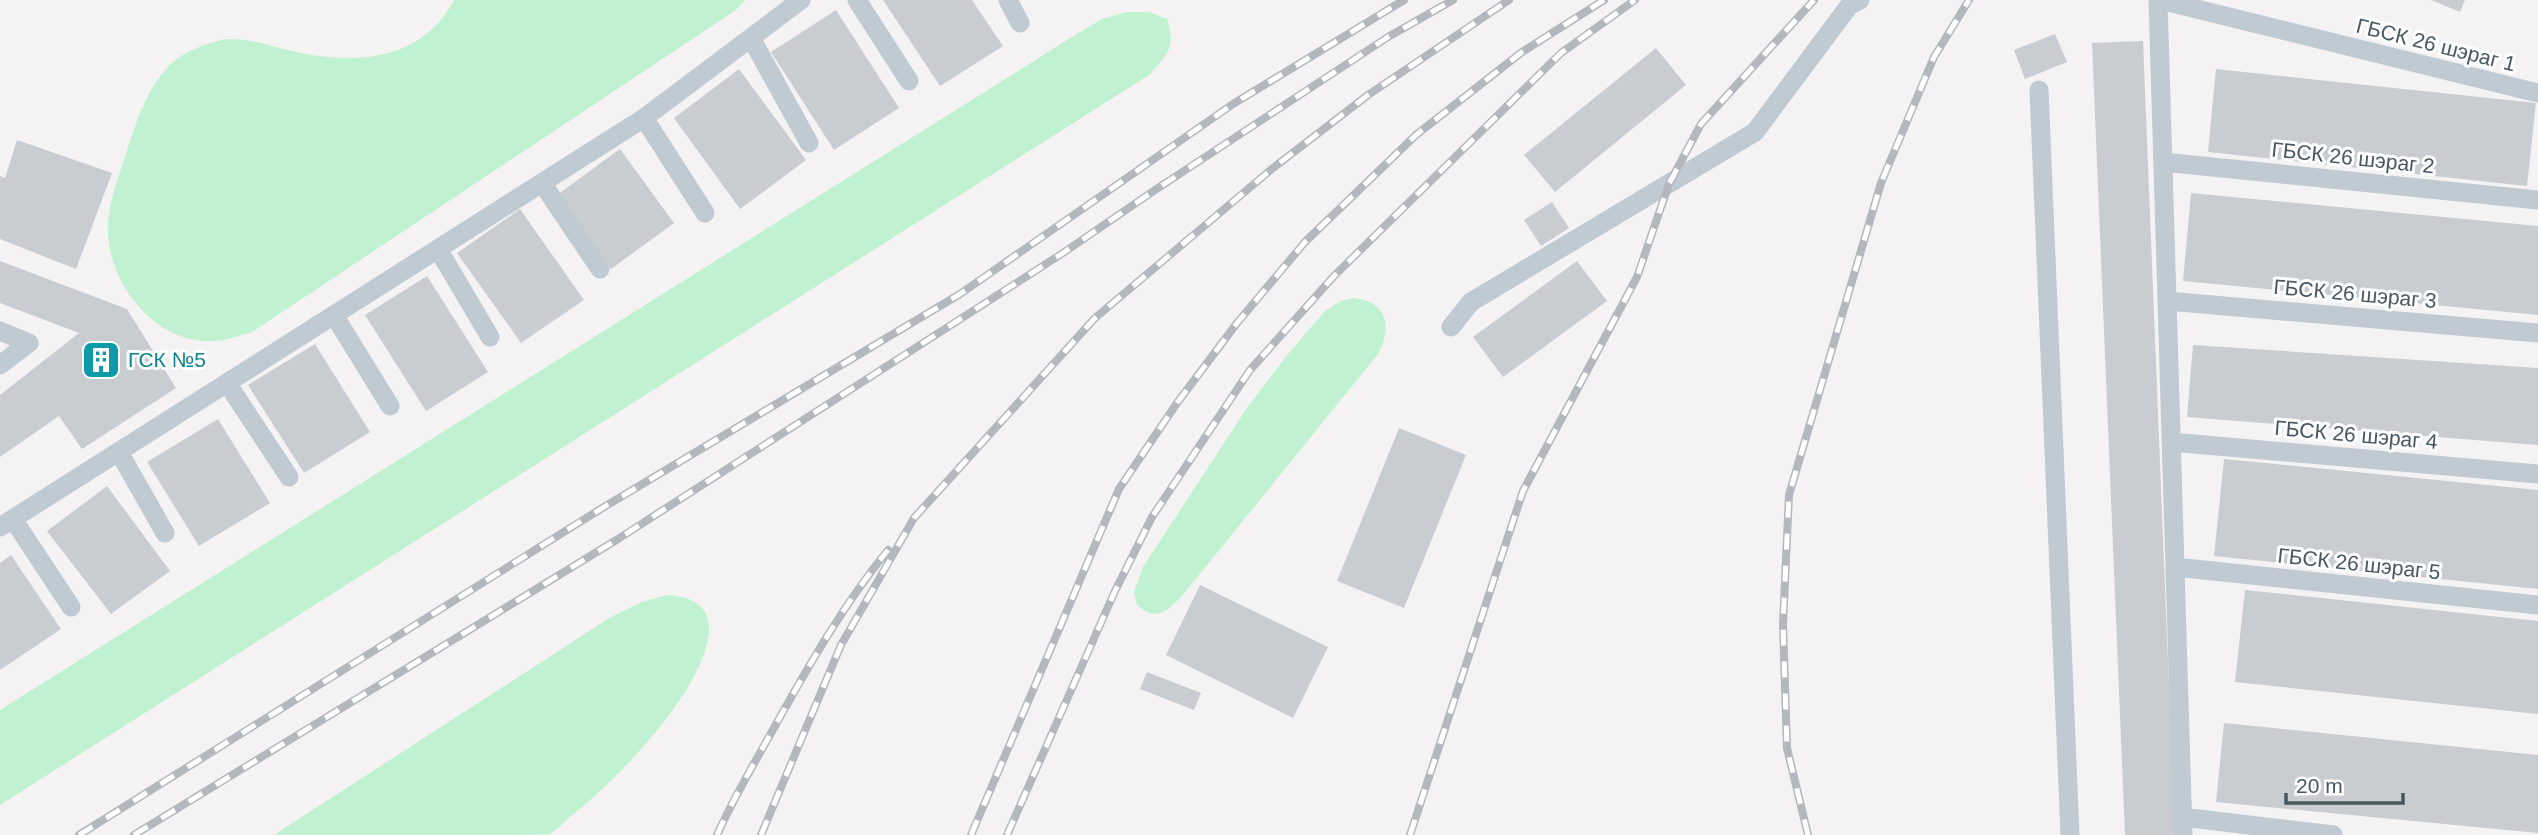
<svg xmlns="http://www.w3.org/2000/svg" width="2538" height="835" font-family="Helvetica,sans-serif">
<rect width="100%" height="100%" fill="#f4f2f2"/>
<path fill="#c0f2d1" d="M454 0H745L736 10 252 332C239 336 225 341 211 341 153 343 106 280 108 226 109 197 121 172 129 144 139 115 148 87 170 65 183 52 210 41 228 39 252 38 278 49 301 53 360 65 423 59 454 0Z
M1127 12H1149L1167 19C1176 48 1168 54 1149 75L0 805V710L1072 37 1102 19Z
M1353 298C1387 301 1393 326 1378 354L1182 596C1166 612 1156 622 1137 605L1134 592 1143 567 1247 408 1288 354 1325 311 1341 301Z
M667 595C747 599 693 685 666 719 638 755 605 789 570 817 564 822 556 831 549 834 541 835 503 835 491 835 419 835 346 835 274 835L611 617 642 602Z"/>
<path fill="#c9cdd2" d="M883 0H972L1003 46 940 86Z
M2431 0H2465L2460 12Z
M836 10 899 108 834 150 771 52Z
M2055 34 2067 62 2025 79 2014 50Z
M2143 41 2175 835H2125L2092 43Z
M1656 48 1686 85 1555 192 1524 155Z
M739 69 806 160 740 209 674 118Z
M2216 69 2536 103 2527 186 2208 152Z
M17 140 112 173 76 269 0 239V176L5 178Z
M620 149 674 223 611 269 557 195Z
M2191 193 2538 226V315L2183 281Z
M1552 202 1569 228 1541 246 1524 220Z
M520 209 584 300 521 343 457 253Z
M0 261 127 309 176 388 82 449 59 416 0 457V395L79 333 0 303Z
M1577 261 1607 301 1503 377 1473 337Z
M427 276 488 372 426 411 365 315Z
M315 344 370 432 304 473 248 385Z
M2193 345 2538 368V445L2187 417Z
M218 419 270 503 199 546 147 462Z
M1399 428 1466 455 1404 608 1337 581Z
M2224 459 2538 490V589L2214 556Z
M107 486 170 571 111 614 47 531Z
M11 555 61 629 0 670V563Z
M1200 585 1328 647 1293 718 1166 655Z
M2245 590 2538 621V714L2235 682Z
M1147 672 1201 693 1194 710 1140 689Z
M2224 723 2538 755V833L2216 802Z"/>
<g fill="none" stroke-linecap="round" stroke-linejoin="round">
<path stroke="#bfcad2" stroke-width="19" d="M857 0 909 81
M1008 0 1020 23
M2158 0 2183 835
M2160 0 2538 93
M751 38 809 143
M2039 90 2070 835
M644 118 705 213
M2163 162 2538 200
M542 183 600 269
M438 249 490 337
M2167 301 2538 333
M334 315 390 406
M1451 327 1471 302 1755 132 1849 6 1860 0
M0 331 29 343 0 365
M227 383 289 477
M2171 442 2538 474
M119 452 165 533
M13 519 71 607
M0 527 644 118 801 0
M2175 567 2538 605
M2182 817 2333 835"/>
<defs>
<path id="rail" d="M79 835 599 510 960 294 1233 104 1404 0
M134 835 618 539 1063 253 1155 190 1388 37 1453 0
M717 835C734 797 755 762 775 726 809 665 844 604 888 550
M761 835 841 645 914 518 1095 318 1273 168 1368 95 1509 0
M971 835 1119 489 1177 403 1237 323 1305 242 1416 135 1522 52 1604 0
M1007 835 1115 591 1152 517 1250 370 1334 276 1561 53 1635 0
M1410 835 1523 491 1637 277 1669 184 1701 124 1814 0
M1808 835 1787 748 1783 624 1789 495 1881 183 1934 57 1969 0"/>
</defs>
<use href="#rail" stroke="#b4b8bd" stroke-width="8"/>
<use href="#rail" stroke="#fff" stroke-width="5" stroke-dasharray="16" stroke-linecap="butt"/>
</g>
<defs>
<symbol id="building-square" viewBox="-11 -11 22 22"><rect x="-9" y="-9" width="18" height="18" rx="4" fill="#0f9aa8" stroke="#fff"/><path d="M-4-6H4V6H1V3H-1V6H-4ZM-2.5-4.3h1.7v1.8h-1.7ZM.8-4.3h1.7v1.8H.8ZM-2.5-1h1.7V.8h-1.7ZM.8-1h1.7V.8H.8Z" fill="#fff"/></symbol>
</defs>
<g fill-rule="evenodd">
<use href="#building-square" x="79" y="338" width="44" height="44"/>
</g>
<g text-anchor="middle" stroke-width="6" stroke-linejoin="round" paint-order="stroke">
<g font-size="21" fill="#485761" stroke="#fff">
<text transform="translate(2436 45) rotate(14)" y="7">ГБСК 26 шэраг 1</text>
<text transform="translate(2353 158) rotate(6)" y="7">ГБСК 26 шэраг 2</text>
<text transform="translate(2355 294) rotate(5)" y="7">ГБСК 26 шэраг 3</text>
<text transform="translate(2356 435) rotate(5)" y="7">ГБСК 26 шэраг 4</text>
<text transform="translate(2359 564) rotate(6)" y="7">ГБСК 26 шэраг 5</text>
</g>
<g font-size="21" fill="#0d838f" stroke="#fff" text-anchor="start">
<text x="128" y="367">ГСК №5</text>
</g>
</g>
<path d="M2286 793v10h117v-10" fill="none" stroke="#485761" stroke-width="3.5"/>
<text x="2296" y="793" font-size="21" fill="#485761" stroke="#ffffff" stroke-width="5" paint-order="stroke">20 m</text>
</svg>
